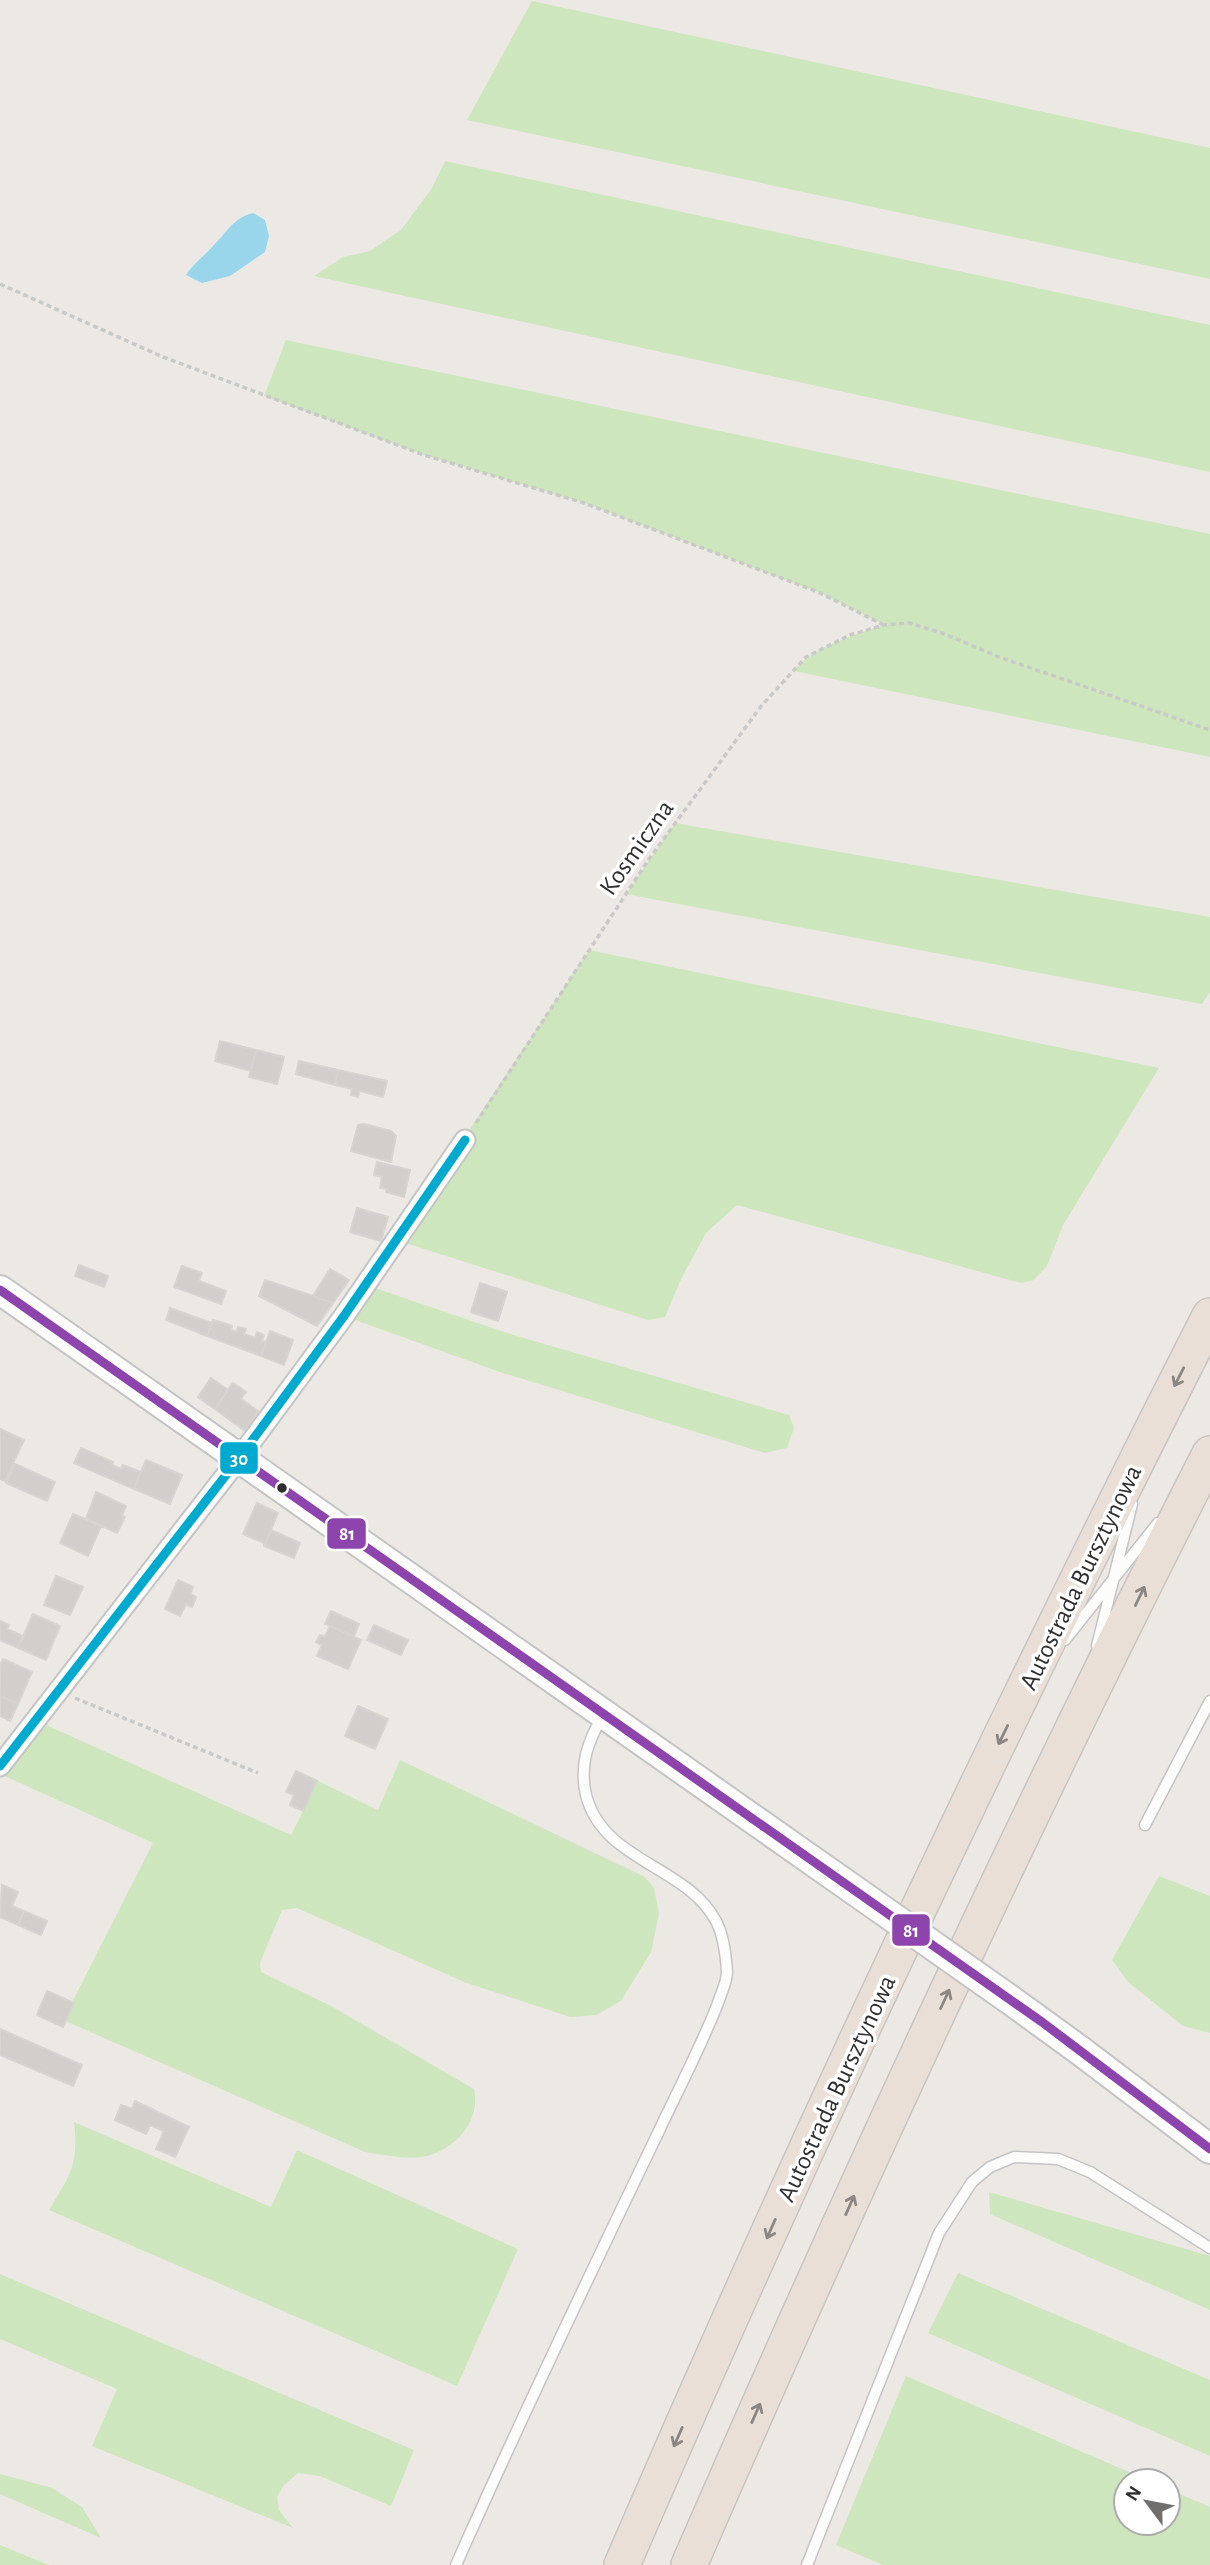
<svg xmlns="http://www.w3.org/2000/svg" width="1210" height="2565" font-family="'Alegreya Sans',sans-serif">
<rect width="100%" height="100%" fill="#ece8e4"/>
<path fill="#cee6be" d="M532 1 1210 148V279L467 120Z
M445 161 1210 325V472L314 276 343 257 370 251 401 230 432 188Z
M286 340 1210 534V757L794 671C818 643 851 638 883 624L818 592 584 503 424 455 264 396Z
M675 823 1210 917V992L1202 1004 626 894Z
M589 950 1159 1068 1063 1225 1047 1266 1034 1280 1021 1283 737 1205 706 1233 682 1277 665 1317 648 1320 396 1240Z
M366 1285 510 1334 789 1415 794 1428 787 1448 765 1453 500 1372 344 1316Z
M35 1720 291 1835 318 1781 378 1810 400 1760 645 1877 654 1888 659 1914 651 1952 621 2001 596 2015 570 2017 464 1982 297 1908 282 1910 260 1963 261 1972 331 2006 474 2089C481 2119 458 2146 430 2155 414 2161 383 2155 365 2152L63 2020 153 1843 0 1774Z
M1159 1876 1210 1896V2033L1183 2026 1128 1982 1112 1960Z
M74 2122 271 2207 297 2150 518 2249 457 2386 49 2210C70 2175 79 2165 74 2122Z
M989 2192 1210 2256V2310L990 2214Z
M958 2273 1210 2380V2456L928 2333Z
M0 2274 414 2450 391 2506 320 2476 298 2473 284 2485 277 2497 279 2510 293 2528 92 2446 117 2389 0 2339Z
M906 2376 1150 2481H1126V2523H1168V2489L1210 2507V2565H883L836 2545Z
M0 2474 52 2488 82 2507 101 2538 0 2494Z
M0 2545 49 2565H0Z"/>
<path fill="#99d6ec" d="M253 213 265 220 269 236 265 252 230 276 202 283 186 275C194 263 204 256 214 245 227 232 233 218 253 213Z"/>
<path fill="#d1cecb" stroke="#d7d4d0" stroke-width="2" d="M220 1041 256 1050 251 1071 215 1061Z
M256 1050 284 1057 277 1084 249 1077Z
M299 1061 338 1070 335 1085 296 1074Z
M338 1070 387 1081 383 1097 360 1091 358 1097 351 1095 352 1089 335 1085Z
M364 1124 391 1131 396 1136 391 1162 351 1151 358 1125Z
M377 1162 410 1170 404 1197 386 1192 387 1189 380 1188 382 1177 374 1175Z
M357 1208 388 1217 381 1241 350 1232Z
M79 1265 108 1276 104 1287 75 1276Z
M182 1266 202 1273 199 1281 226 1291 221 1304 174 1287Z
M330 1269 349 1280 333 1303 313 1296Z
M265 1280 313 1296 333 1303 317 1326 259 1296Z
M480 1283 507 1292 498 1321 471 1312Z
M170 1308 212 1323 207 1336 166 1320Z
M213 1320 232 1326 231 1330 236 1332 238 1327 246 1329 244 1334 255 1338 257 1332 264 1335 262 1341 266 1342 261 1356 207 1336Z
M270 1331 293 1340 284 1365 261 1356Z
M211 1378 228 1390 215 1409 198 1397Z
M233 1383 246 1392 241 1399 258 1411 245 1431 215 1409Z
M0 1429 24 1440 5 1481 0 1479Z
M81 1448 113 1462 112 1465 121 1469 123 1465 141 1472 134 1489 74 1463Z
M146 1460 182 1475 170 1504 134 1489Z
M15 1464 55 1482 47 1501 6 1483Z
M96 1492 126 1506 122 1515 125 1517 117 1533 86 1519Z
M257 1503 278 1513 264 1546V1543L243 1534Z
M73 1514 101 1526 88 1556 60 1543Z
M271 1530 300 1543 294 1558 264 1546Z
M56 1576 83 1587 70 1615 44 1605Z
M178 1580 193 1587 190 1594 196 1597 192 1607 186 1604 180 1616 165 1609Z
M331 1611 359 1624 354 1636 325 1624Z
M33 1614 60 1626 46 1660 18 1648Z
M0 1621 9 1625 7 1629 23 1636 18 1648 0 1640Z
M374 1625 408 1640 401 1655 367 1640Z
M330 1626 361 1640 348 1669 317 1656 322 1645 316 1642 320 1635 325 1637Z
M3 1659 32 1672 18 1704 0 1696V1666Z
M0 1696 18 1704 10 1721 0 1716Z
M358 1706 388 1719 375 1749 345 1736Z
M296 1771 317 1781 303 1811 290 1805 294 1795 286 1792Z
M2 1885 18 1892 12 1906 24 1911 18 1925 0 1917Z
M24 1911 47 1921 41 1935 18 1925Z
M47 1991 74 2003 63 2027 37 2015Z
M0 2029 82 2065 73 2086 0 2055Z
M135 2101 189 2127 175 2157 156 2149 164 2131 150 2125 146 2134 115 2120 121 2105 132 2109Z"/>
<g fill="none" stroke-linecap="round" stroke-linejoin="round">
<defs>
<path id="service" d="M1065 1640 1158 1523
M1097 1646 1132 1504
M1145 1825 1210 1701
M456 2565C520 2420 589 2276 658 2133 678 2090 701 2047 718 2003 721 1993 727 1982 727 1972 726 1956 724 1936 716 1921 686 1865 603 1862 586 1795 579 1765 588 1741 603 1715
M807 2565 939 2233 972 2182 990 2167 1014 2157 1058 2159 1090 2172 1210 2248"/>
<path id="minor" d="M0 1766 240 1457 344 1316 465 1140"/>
<path id="secondary" d="M0 1290 864 1897
M1009 1999 1078 2049 1210 2149"/>
<path id="motorway" d="M622 2565C804 2142 1001 1726 1210 1316
M689 2565C852 2190 1024 1818 1210 1454"/>
</defs>
<use href="#service" stroke="#c5c4c5" stroke-width="13"/>
<use href="#minor" stroke="#c5c4c5" stroke-width="23"/>
<use href="#secondary" stroke="#c5c4c5" stroke-width="32"/>
<use href="#motorway" stroke="#c6c5c4" stroke-width="38"/>
<path stroke="#c9c9c8" stroke-width="3.5" stroke-dasharray="5 3.5" stroke-linecap="butt" d="M0 284 163 357 424 455 584 503 818 592 884 625
M476 1123 649 859 762 705 806 657 850 635 884 625 909 623 942 633 999 657 1210 730
M75 1698 258 1773"/>
<use href="#service" stroke="#fcfcfb" stroke-width="10"/>
<use href="#minor" stroke="#fcfcfb" stroke-width="19"/>
<use href="#secondary" stroke="#fcfcfb" stroke-width="28"/>
<use href="#motorway" stroke="#eadfd6" stroke-width="35"/>
<defs>
<path id="secondary-bridge" d="M864 1897 1009 1999"/>
</defs>
<use href="#secondary-bridge" stroke="#c5c4c5" stroke-width="32" stroke-linecap="butt"/>
<use href="#secondary-bridge" stroke="#fcfcfb" stroke-width="28"/>
<defs>
<path id="bus-1" d="M0 1290 1042 2022 1210 2149"/>
<path id="bus-2" d="M0 1766 240 1457 344 1316 465 1140"/>
</defs>
<use href="#bus-1" stroke="#fff" stroke-width="14"/>
<use href="#bus-2" stroke="#fff" stroke-width="14"/>
<use href="#bus-1" stroke="#8e44ad" stroke-width="9"/>
<use href="#bus-2" stroke="#00a9ce" stroke-width="9"/>
</g>
<defs><path id="oneway-shaft" d="M-6 0H5M1.5-3L5.5 0L1.5 3" fill="none" stroke-width="1.6" stroke-linecap="round" stroke-linejoin="round" transform="scale(1.75)"/></defs>
<g stroke="#8c8682">
<use href="#oneway-shaft" transform="translate(1179 1377) rotate(117)"/>
<use href="#oneway-shaft" transform="translate(1140 1596) rotate(-64)"/>
<use href="#oneway-shaft" transform="translate(1003 1735) rotate(116)"/>
<use href="#oneway-shaft" transform="translate(945 1999) rotate(-65)"/>
<use href="#oneway-shaft" transform="translate(850 2205) rotate(-66)"/>
<use href="#oneway-shaft" transform="translate(771 2229) rotate(114)"/>
<use href="#oneway-shaft" transform="translate(756 2413) rotate(-66)"/>
<use href="#oneway-shaft" transform="translate(678 2437) rotate(114)"/>
</g>
<circle fill="#2e2e2e" stroke="#fff" stroke-width="2.5" cx="282" cy="1488" r="6"/>
<g text-anchor="middle" stroke-width="7" stroke-linejoin="round" paint-order="stroke">
<g font-size="26" fill="#2e2e2e" stroke="#fff">
<text transform="translate(636 847) rotate(-55)" y="9">Kosmiczna</text>
<text transform="translate(1080 1577) rotate(-64)" y="9">Autostrada Bursztynowa</text>
<text transform="translate(836 2088) rotate(-65)" y="9">Autostrada Bursztynowa</text>
</g>
</g>
<g stroke="#fff" stroke-width="2.5">
<rect x="219" y="1441" width="40" height="34" rx="7" fill="#00a9ce"/>
<rect x="326" y="1517" width="41" height="33" rx="7" fill="#8e44ad"/>
<rect x="891" y="1913" width="40" height="34" rx="7" fill="#8e44ad"/>
</g>
<g font-size="19" text-anchor="middle" font-weight="bold" fill="#fff">
<text x="239" y="1465">30</text>
<text x="347" y="1540">81</text>
<text x="911" y="1937">81</text>
</g>
<g transform="translate(1147 2502) rotate(302)"><circle r="33" fill="#ffffff" stroke="#ababab" stroke-width="2"/>
<path d="M0-5L12 26L0 18L-12 26Z" fill="#706f6e"/>
<text y="-10" font-size="19" font-weight="bold" text-anchor="middle" fill="#2e2e2e">N</text>
</g>
</svg>
